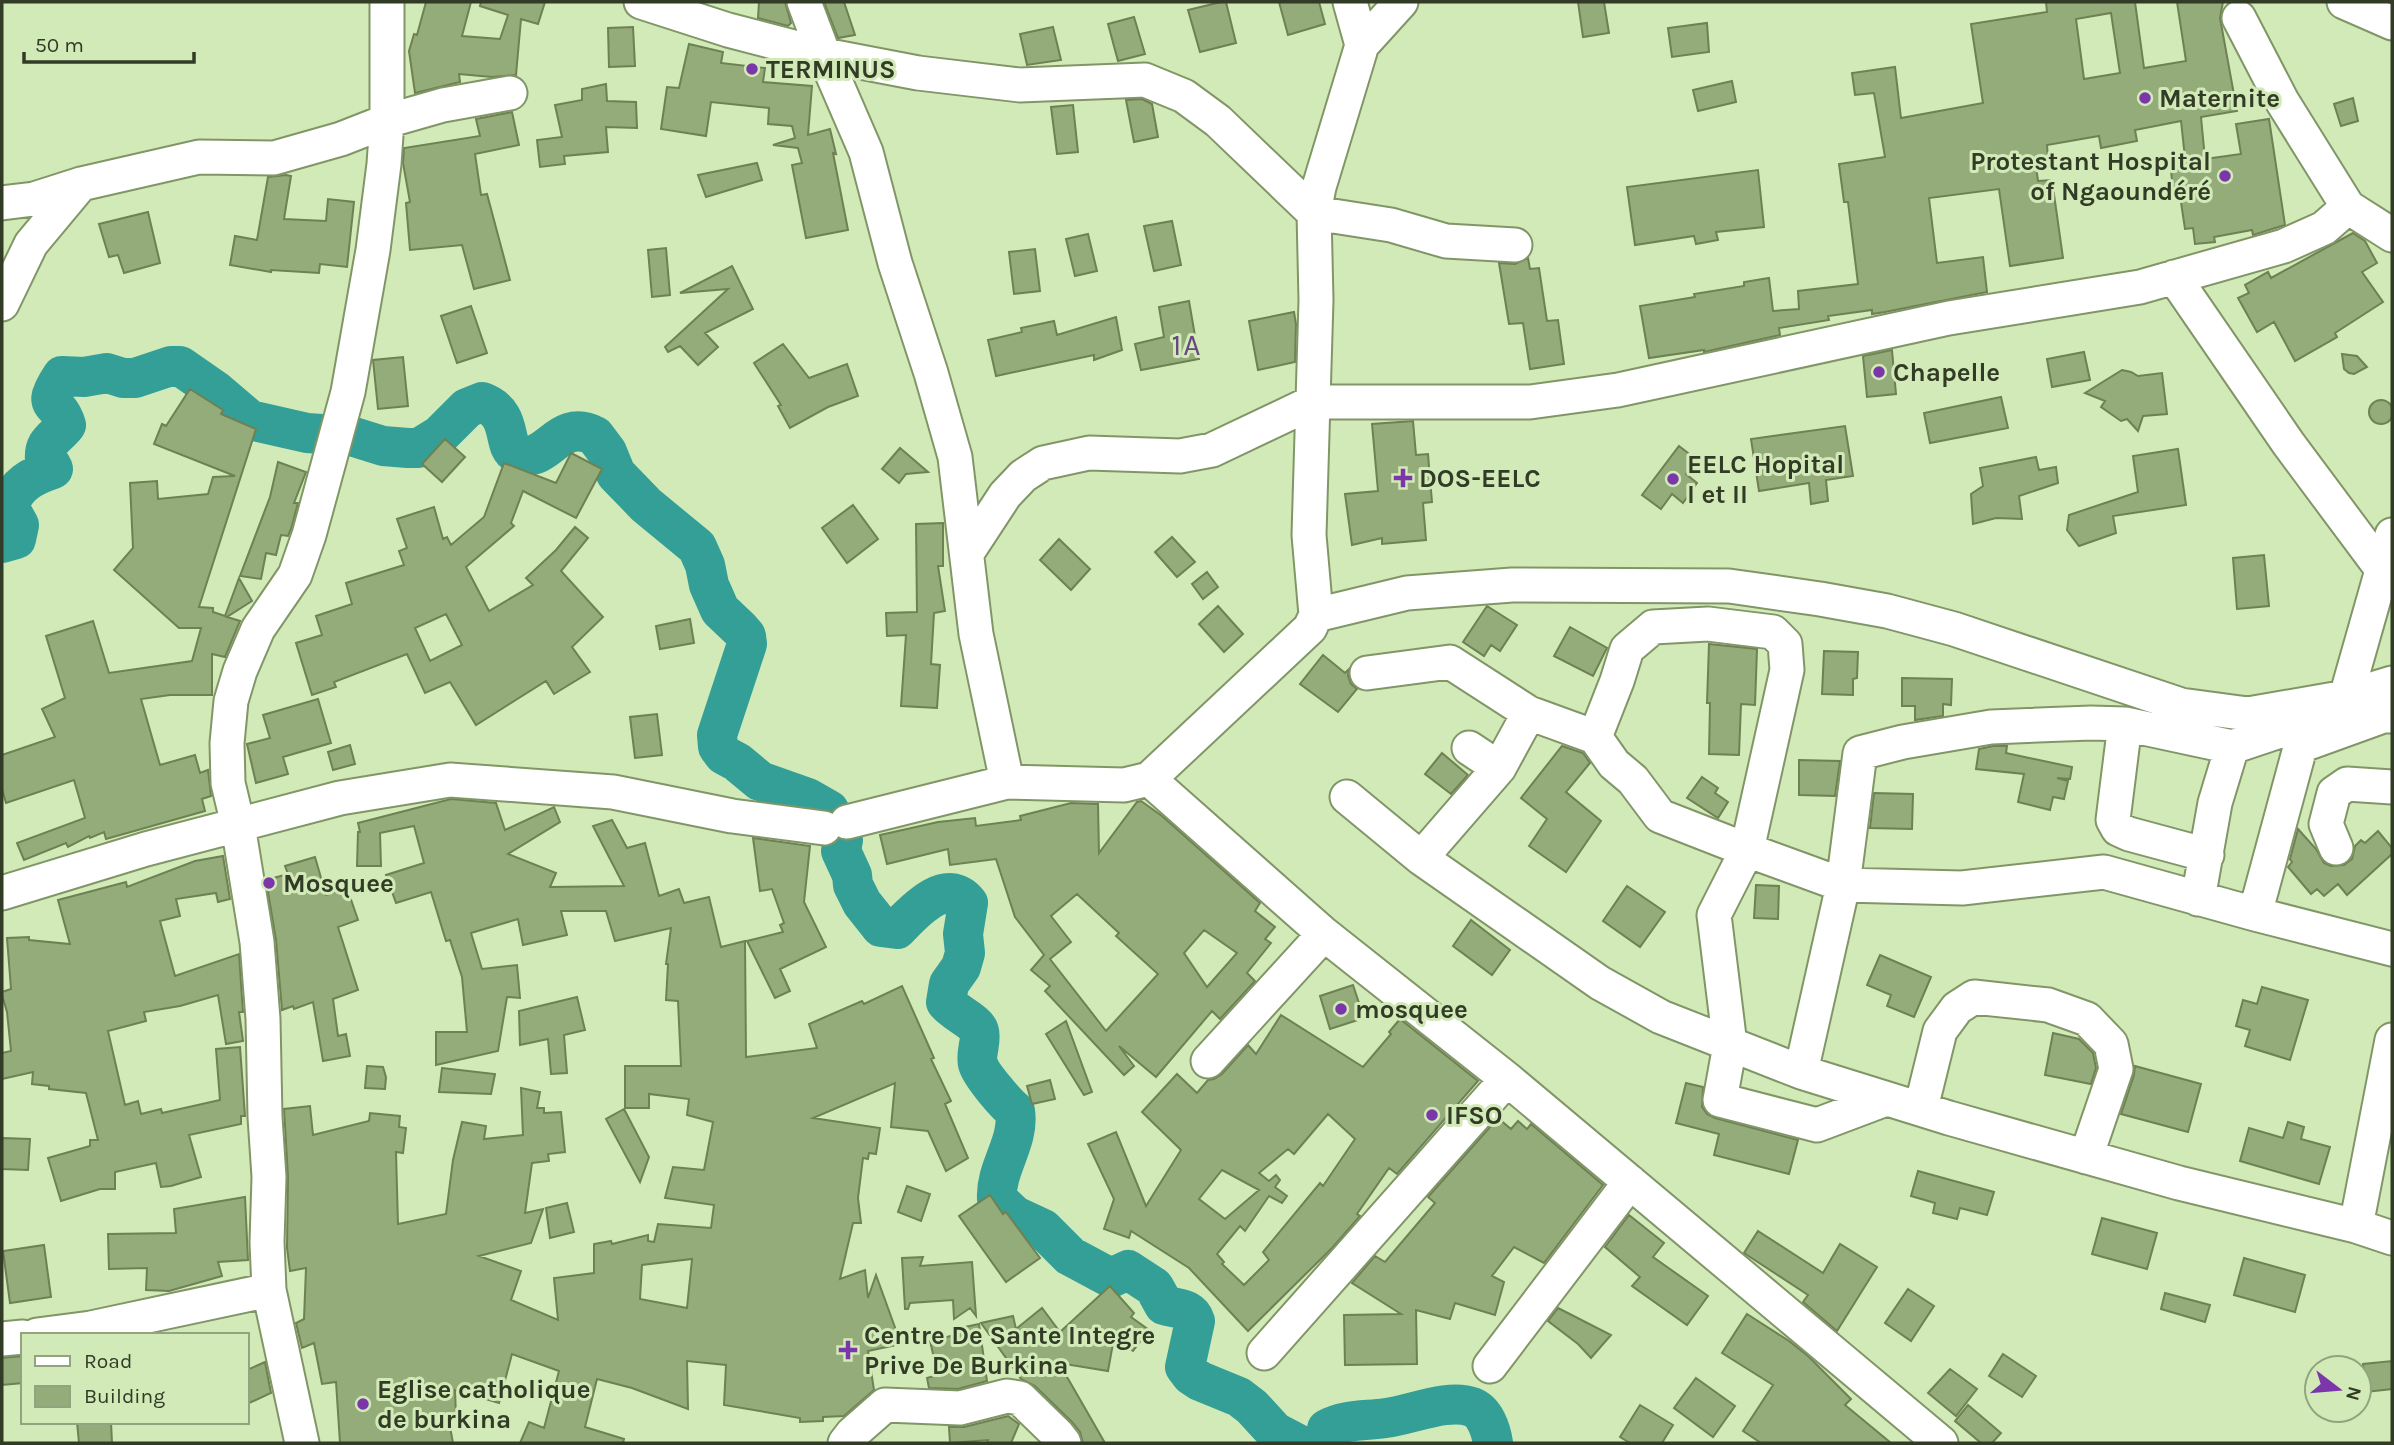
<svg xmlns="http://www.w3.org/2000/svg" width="2394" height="1445" font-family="Karla,sans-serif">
<rect width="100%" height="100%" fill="#d2eab7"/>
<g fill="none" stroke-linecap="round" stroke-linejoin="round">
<path stroke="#349f97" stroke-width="40" d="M2 543 16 539 19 525 9 507C15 485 32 476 53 469L51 465 45 460C43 441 56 438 66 425 59 398 39 411 62 376L84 377 107 373 123 378H135L171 366H180L216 391 250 420 307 433 351 436 383 446 408 448H419L440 435 467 408 482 402C514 413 502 447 516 453 547 468 557 416 595 436L607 452 616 474 646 505 697 547 705 565 709 585 720 610 740 629 746 636 747 644 717 735 718 747 724 755 737 762 760 781 808 798 829 810 843 840 841 851 852 875 853 885 862 903 881 927 897 929C913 913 946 875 968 903L963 934 965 953 961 967 949 984 946 1002C953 1012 977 1022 979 1031 982 1041 975 1054 978 1064 981 1075 1006 1104 1015 1111 1020 1142 995 1168 997 1199L1015 1216 1043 1229 1070 1256 1111 1278 1128 1270 1154 1287 1164 1305C1176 1309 1191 1307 1195 1321L1185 1367 1191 1375 1200 1381 1239 1397 1252 1407 1275 1432 1296 1443
M1324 1443 1327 1429C1345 1419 1365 1421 1386 1418 1411 1415 1448 1398 1472 1407 1485 1412 1491 1430 1493 1443"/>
</g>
<path fill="#94ab7a" stroke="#6d8153" stroke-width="2" fill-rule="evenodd" d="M426 2H471L462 36 500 39 508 15 480 6 481 2H545L538 24 521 19 516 75 492 77 459 74 460 82 415 93 409 51 414 34 417 35Z
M759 2H785L791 23 788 26 758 18Z
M824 2H844L855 35 838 38Z
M1221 2H1226L1236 43 1200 52 1188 10Z
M1279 2H1319L1325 24 1288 35Z
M1578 2H1604L1609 33 1583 37Z
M2046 2H2135L2144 68 2186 61 2177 2H2223L2220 18 2237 111 2201 117 2205 159 2241 154 2236 124 2269 119 2285 225 2253 235 2252 230 2214 237 2215 242 2195 244 2193 228 2185 229 2179 189H2173L2171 171 2179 170 2178 159 2185 158 2181 121 2135 130 2137 141 2101 148 2099 136 2047 145 2048 157 2035 159 2038 181 2052 180 2063 258 2010 266 1999 189 1929 198 1937 263 1983 257 1987 292 1885 312 1872 314V310L1828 316 1829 320 1779 328 1780 335 1704 352V350L1649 358 1640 306 1695 297 1694 294 1744 286V282L1769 278 1773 311 1799 309 1798 291 1858 284 1848 202H1844L1839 164 1885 157 1874 93 1855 95 1852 73 1895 67 1901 118 1983 103 1971 24 2047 12ZM2111 13 2120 73 2084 79 2076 19Z
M1134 17 1145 54 1118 61 1108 24Z
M1707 23 1709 52 1672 57 1668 28Z
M633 27 635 66 609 67 608 28Z
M1053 27 1061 60 1027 65 1020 34Z
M689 44 723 52 721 63 765 68 763 82 812 86 808 135 830 129 836 154 833 153 848 230 806 238 792 165 802 163 798 148 773 145 795 138 792 126 768 124 769 108 711 102 706 136 661 129 667 87 679 88Z
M1732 81 1736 102 1698 111 1693 90Z
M606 84 607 101 636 102 637 128 606 127 608 152 564 156 565 164 540 167 537 140 562 137 555 105 582 100V89Z
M2353 98 2358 121 2341 126 2334 104Z
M1142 99 1152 104 1158 137 1134 142 1126 100Z
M1073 105 1078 152 1057 154 1051 107Z
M512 112 519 145 475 154 481 195 487 194 510 280 474 289 462 245 410 250 406 203 410 202 403 163 404 148 480 136 476 119Z
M757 163 762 180 706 197 698 175Z
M1758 170 1764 227 1716 232 1718 240 1696 244 1694 236 1635 245 1627 187Z
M286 175 291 176 284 219 326 221 328 199 354 202 347 267 320 264 319 273 271 270V272L230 265 235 236 257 240 268 177Z
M148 212 160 263 124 273 118 255 109 257 99 224Z
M1172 221 1181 265 1154 271 1144 226Z
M2353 233 2365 241 2377 263 2362 272 2383 302 2335 333 2337 337 2295 361 2274 322 2257 332 2238 298 2249 293 2245 285 2268 272 2271 278Z
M1088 234 1097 271 1075 276 1066 239Z
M666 248 670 295 652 297 648 250Z
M1035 249 1040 291 1014 294 1009 252Z
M1528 258 1530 269 1539 268 1547 321 1558 320 1564 364 1530 369 1523 323 1509 324 1499 263 1515 264Z
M732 266 753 309 705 333 718 347 698 365 680 346 668 352 665 347 728 289 680 293Z
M1189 301 1199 359 1141 370 1135 344 1164 337 1159 307Z
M471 306 487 353 457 363 441 316Z
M1294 312 1296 324 1295 362 1258 370 1249 321Z
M1116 317 1122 350 1094 360V355L996 376 988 340 1022 332 1021 328 1054 321 1057 335Z
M783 344 809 378 847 364 858 396 828 407 790 428 778 406 781 405 754 363Z
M1892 350 1896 394 1867 397 1863 356Z
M2084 352 2090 380 2052 387 2047 359Z
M2342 354 2357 356 2367 367 2354 374 2349 373 2344 369Z
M403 357 408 406 378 409 373 360Z
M2122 370 2131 372 2138 376 2162 373 2167 414 2143 416 2138 431 2127 419 2121 421 2101 407 2105 401 2085 393Z
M190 389 223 410 221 414 256 429 199 607 213 608V612L225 616 239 578 252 601 227 617 240 621 225 657 212 654V695H170L141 699 160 765 195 755 200 773 208 770 211 796 202 799 205 811 106 839 104 832 90 838 89 836 68 847 66 843 24 860 17 843 85 818 74 780 6 803 2 789V755L55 737 42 709 65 698 46 636 93 621 109 673 192 661 201 628H179L114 570 133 548 130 483 157 481 158 499 208 494 213 477 235 476 154 444 162 424 166 426Z
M2001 397 2008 428 1930 443 1924 413Z
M2369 412a12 12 0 1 1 24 0a12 12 0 1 1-24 0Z
M1413 421 1416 455 1428 454 1432 502 1423 503 1426 540 1382 544V538L1352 545 1345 494 1378 491 1372 424Z
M1845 426 1853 476 1826 480 1828 501 1811 504 1809 483 1759 491 1751 439Z
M445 439 465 457 442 482 422 464Z
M1679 446 1697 460 1686 474 1697 483 1683 503 1672 494 1661 509 1642 495Z
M900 448 928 472 906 474 899 483 882 469Z
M2178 449 2186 505 2113 516 2116 533 2079 546 2067 530 2069 515 2138 492 2133 456Z
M571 453 602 469 576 518 523 491 511 523 514 526 466 567 489 611 533 585 526 578 556 550 575 527 588 538 561 571 603 617 572 647 590 672 554 694 546 681 476 725 450 682 425 693 407 654 334 682 336 687 312 695 296 643 322 635 316 616 352 604 346 583 404 565 399 551 407 548 397 519 434 507 443 539 447 537 451 545 484 517 504 463 556 483ZM446 614 462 645 430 661 415 628Z
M2036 457 2039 470 2056 467 2058 483 2019 496 2022 519 1996 518 1973 524 1971 494 1983 486 1980 468Z
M278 462 306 472 294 503H298L291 529 288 536 281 535 276 555 266 553 261 579 240 576 270 497Z
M853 505 878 539 847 563 822 528Z
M943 523V566H938L945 611 934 613 931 664 940 665 937 708 901 706 906 635 887 636 886 613 917 612 916 524Z
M1172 537 1195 562 1177 577 1155 552Z
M1059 539 1090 569 1071 590 1040 560Z
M2264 555 2269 606 2237 609 2233 558Z
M1207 572 1218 587 1203 599 1192 584Z
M1218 606 1243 634 1224 652 1199 624Z
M1487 606 1517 625 1500 651 1491 645 1484 656 1463 642Z
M690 619 694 643 660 649 656 626Z
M1570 627 1607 648 1593 676 1554 656Z
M1709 644 1757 649 1755 705 1741 704 1739 755 1709 754 1710 703H1707Z
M1824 651 1858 652 1857 678 1853 679V695L1822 694Z
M1323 655 1345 673 1349 669 1348 676 1351 684 1357 689 1338 712 1300 684Z
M1902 678 1952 679 1951 705 1943 704V716L1915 720V706H1902Z
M318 699 331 743 283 757 288 774 256 783 247 744 270 738 263 715Z
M657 714 662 755 635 758 630 717Z
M350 745 355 764 333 770 328 752Z
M1562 746 1583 753 1590 763 1566 792 1601 821 1566 872 1529 846 1547 819 1521 798Z
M1993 746H2007L2006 753 2072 767 2070 779 2057 778 2068 781 2064 799 2053 797 2050 810 2018 802 2024 774 1976 769 1979 749Z
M1442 753 1468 775 1451 794 1425 774Z
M1799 760 1840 761 1835 796 1799 795Z
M1702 777 1718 788 1715 793 1728 802 1718 818 1687 798Z
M1874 793 1913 794 1912 829 1870 828Z
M451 799 496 803 505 830 554 807 560 822 508 854 556 873 550 887 624 886 593 826 612 820 627 848 645 843 659 896 679 889 684 903 709 897 721 947 745 941 746 1057 817 1048 809 1024 862 1001 864 1004 902 986 934 1058 931 1059 951 1101 945 1104 968 1158 946 1171 928 1131 891 1127 895 1083 813 1118 880 1128 876 1154 869 1153 868 1159 863 1158 858 1198 861 1223H853L840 1279 865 1270 868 1298 876 1275 901 1344 868 1351 874 1390 844 1416 823 1417V1421L800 1422V1418L724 1405 726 1365 687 1361 688 1409 632 1388 597 1379 585 1427 624 1439 623 1443H520L529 1422 544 1428 559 1371 512 1354 499 1403 455 1390 456 1416H448L453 1443H340L336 1382 322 1384 314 1343 302 1348 296 1323 304 1319 306 1268 290 1271 287 1248 288 1177 284 1109 310 1106 313 1135 369 1121 370 1113 400 1116 399 1127 406 1128 403 1153 396 1152 398 1224 446 1214 453 1160 462 1122 486 1126 484 1139 523 1135 521 1088 540 1092 537 1108H544V1113L561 1112 565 1152 548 1154 549 1161 532 1163 525 1213 543 1209 531 1243 479 1256 521 1271 511 1300 558 1320 554 1278 594 1273V1244L611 1241 612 1244 648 1235V1241L654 1242 658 1224 711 1228 714 1205 665 1198 673 1167 704 1170 713 1122 687 1115 689 1099 649 1094V1108H625V1066H681L678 1001 666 1000 668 964H666L671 928 615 941 606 911H561L567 935 523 945 518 919 471 933 482 969 517 965 520 998 507 997 498 1051 436 1065V1032H467L462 977 450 940 446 941 431 892 396 903 386 875 424 863 414 826 380 833 381 866H357L358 832H360L358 823ZM692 1259 687 1308 640 1299 642 1265Z
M1141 801 1162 816 1260 903 1255 911 1275 927 1265 939 1271 943 1247 973 1255 981 1220 1019 1212 1011 1156 1077 1119 1046 1134 1066 1124 1075 1045 991 1050 986 1031 970 1044 955 1015 917 996 859 950 865 948 849 887 864 880 835 938 822 975 818 976 826 1021 820 1020 816 1071 803 1098 804 1099 853 1137 802ZM1077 894 1119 933 1116 936 1158 974 1106 1031 1050 959 1071 942 1051 916ZM1204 930 1237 953 1207 987 1184 953Z
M2298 829 2316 849 2324 863 2331 866 2344 865 2352 859 2355 846 2361 840 2365 843 2378 831 2392 848V854L2347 895 2338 884 2324 896 2317 889 2311 894 2288 867 2292 862 2290 859Z
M753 838 810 846 804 902 826 947 780 969 790 991 775 998 747 941 783 932 780 925 784 923 772 889 760 891Z
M223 856 230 899 218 902 216 893 176 899 180 916 160 921 175 976 239 954 243 1012H239L243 1041 226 1044 218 995 180 1006 144 1012 146 1021 108 1031 125 1105 138 1101 141 1114 161 1109 162 1113 220 1100 216 1049 240 1047 245 1116H241V1124L189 1135 201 1177 171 1186 161 1187 156 1163 115 1172V1189H100L61 1201 48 1158 90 1146V1140H98L86 1093 49 1089V1086L32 1084 33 1072 2 1079V1053L11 1051 7 1012 2 995V992L11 989 7 938 29 937V940L70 944 58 900 126 882 127 887 195 861Z
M315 857 326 895 347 888 358 920 338 927 358 990 333 999 338 1036 346 1034 350 1056 323 1061 313 1002 294 1009 293 1006 282 1010 276 940 266 880 288 874 285 866Z
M1756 885 1779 886 1778 919 1754 918Z
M1627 886 1665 912 1640 947 1603 921Z
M1471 920 1510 950 1492 975 1453 946Z
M1880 955 1931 977 1914 1017 1887 1006 1891 995 1867 985Z
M1353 985 1364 1018 1330 1029 1320 996Z
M2262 987 2308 1000 2290 1060 2245 1046 2250 1030 2236 1026 2243 1000 2257 1004Z
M577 997 585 1030 564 1035 567 1073 551 1074 548 1039 520 1045 519 1011Z
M1281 1015 1363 1067 1391 1034 1389 1032 1400 1019 1478 1081 1397 1174 1389 1168 1357 1214 1360 1216 1333 1247 1248 1331 1189 1268 1131 1231 1129 1238 1104 1229 1114 1199 1088 1144 1116 1132 1146 1206 1181 1150 1142 1112 1177 1074 1197 1093 1208 1080 1214 1079 1222 1074 1248 1045 1256 1054ZM1328 1114 1355 1139 1323 1186 1320 1183 1263 1252 1269 1260 1244 1285 1222 1264 1224 1262 1217 1254 1240 1226 1245 1231 1269 1196 1282 1203 1287 1196 1275 1187 1280 1180 1276 1175 1269 1181 1259 1173 1288 1149 1294 1154ZM1222 1170 1259 1190 1225 1219 1199 1199Z
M1066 1021 1092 1092 1084 1095 1046 1034Z
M2053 1033 2079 1039 2093 1053 2096 1068 2091 1084 2045 1075Z
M367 1066 383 1067 386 1077 385 1089 365 1088Z
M2135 1066 2201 1084 2188 1132 2121 1114 2134 1075Z
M442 1068 495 1074 491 1094 439 1092Z
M1050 1080 1055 1099 1032 1104 1027 1086Z
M1686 1083 1703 1087 1702 1107 1707 1114 1715 1118 1798 1140 1789 1174 1714 1155 1719 1134 1676 1123Z
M624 1109 649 1157 640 1182 606 1119Z
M1498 1118 1511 1129 1518 1121 1527 1129 1531 1124 1603 1185 1544 1263 1514 1247 1492 1276 1504 1282 1495 1315 1455 1303 1450 1319 1416 1310 1417 1364 1345 1365 1344 1315 1401 1314 1352 1283 1375 1256 1385 1262 1435 1203 1428 1197Z
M2288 1122 2304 1127 2301 1139 2330 1147 2319 1184 2240 1161 2249 1128 2283 1138Z
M2 1138 30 1139 28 1170 2 1169Z
M1918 1171 1994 1192 1987 1215 1960 1208 1957 1219 1933 1213 1935 1203 1911 1196Z
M907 1186 930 1194 921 1221 898 1212Z
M990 1195 1003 1214 1006 1212 1040 1258 1006 1282 959 1216Z
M245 1197 248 1260 218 1262 222 1276 169 1291 146 1290 147 1268 109 1269 108 1234 176 1233 174 1209Z
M567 1203 574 1232 550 1238 546 1208Z
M1629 1215 1664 1243 1653 1257 1708 1296 1687 1325 1632 1286 1640 1277 1605 1247Z
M2102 1218 2157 1233 2147 1269 2092 1254Z
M1758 1231 1823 1273 1840 1244 1877 1267 1837 1331 1803 1302 1808 1295 1744 1253Z
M44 1245 51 1297 10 1303 3 1251Z
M923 1257 920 1266 972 1262 976 1316 970 1308 954 1319 953 1300 910 1303 908 1309H905L902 1258Z
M2244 1258 2305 1275 2295 1312 2234 1295Z
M1110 1286 1134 1313 1131 1317 1149 1330 1133 1351 1114 1338 1108 1371 1059 1363 1105 1443H1083L1080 1432 1072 1422 1035 1386 1021 1379 981 1323 1013 1316 1016 1329 1042 1308 1060 1332Z
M1908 1289 1934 1306 1911 1341 1885 1323Z
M2165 1293 2210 1305 2205 1322 2161 1309Z
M1558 1308 1611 1335 1591 1358 1578 1344 1548 1321Z
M1747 1314 1789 1341 1808 1356 1851 1399 1845 1405 1891 1443H1761L1743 1431 1773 1385 1722 1353Z
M979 1324 987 1381 958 1389 929 1388 927 1378 938 1375 930 1341 955 1335V1329Z
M2003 1354 2036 1376 2022 1397 1989 1376Z
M23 1356V1383L2 1385V1358Z
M2392 1361V1389L2366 1392 2363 1364Z
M265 1362 271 1393 247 1404V1370Z
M1950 1369 1977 1389 1956 1416 1928 1393Z
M1696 1378 1735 1406 1713 1437 1674 1408Z
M1640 1405 1673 1425 1662 1443H1630L1620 1437Z
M1968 1405 2001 1433 1992 1443H1981L1955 1421Z
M1008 1416 1019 1424 1011 1443H987L988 1440 950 1443 949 1427H964Z
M77 1422H111L112 1443H79Z"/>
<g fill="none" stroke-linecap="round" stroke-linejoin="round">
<defs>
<path id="minor" d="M641 2 728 30 824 55 918 73 1020 85 1145 80 1184 96 1218 121 1314 213 1391 225 1446 241 1515 245
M804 2 824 55 866 152 895 263 931 373 955 457 976 634 1007 782
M1350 2 1362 45
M2344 2 2392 23
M2239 18 2282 101 2348 207 2392 235
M2 203 34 199 81 184 199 157 274 158 341 139 387 121 443 105 510 93
M2174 277 2288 443 2381 568 2392 577
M2 304 31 244 81 184
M967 553 1005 495 1023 476 1043 463 1089 453 1180 456 1212 450 1313 402H1530L1618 390 1949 318 2140 287 2284 246 2324 228 2348 207
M1316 615 1309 535 1316 300 1314 213 1319 187 1362 45 1401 2
M1367 673 1450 662 1529 713
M2125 724 2113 820 2118 829 2129 834 2207 855
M2300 746 2383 716H2392
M1469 748 1499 768 1529 713 1595 737
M1149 779 1324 934 1507 1079 1941 1443
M1347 797 1421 858 1600 983 1661 1017 1801 1072 1949 1118 2179 1183 2356 1226 2392 1238
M847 822 1007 782 1124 785 1149 779 1310 628 1316 615 1407 593 1512 585 1729 586 1820 599 1887 611 1954 629 2181 705 2248 714 2346 697 2392 683
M2336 848 2326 824 2334 793 2347 784 2392 787
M1421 858 1499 768
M2 893 146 849 340 798 450 780 613 792 732 816 824 828
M2198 899 2215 803 2232 747 2307 722 2346 697 2392 535
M2255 914 2307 722
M1208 1061 1324 934
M1801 1072 1843 885 1962 888 2104 872 2255 914 2392 949
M1886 1099 1817 1125 1720 1100 1730 1045 1714 915 1747 850 1660 816 1633 780 1614 764 1595 737 1617 681 1627 649 1653 627 1708 624 1773 632 1785 644 1787 670 1747 850 1843 885 1860 753 1903 742 1991 727 2091 723 2125 724 2232 747
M1921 1108 1940 1031 1957 1008 1974 997 2048 1005 2087 1019 2111 1044 2116 1069 2086 1157
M2356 1226 2392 1040
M37 1335 91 1328 269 1290
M2 1339 23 1337
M1264 1353 1507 1079
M1490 1366 1630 1182
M302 1443 269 1290 267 1242 269 1177 265 1117 263 1019 257 942 238 825 228 783 227 743 231 701 240 671 258 629 295 575 309 535 348 392 373 250 384 164 387 121V2
M845 1443 852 1434 885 1405 960 1408 1007 1396 1020 1398 1057 1434 1064 1443"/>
</defs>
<use href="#minor" stroke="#809667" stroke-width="37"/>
<use href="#minor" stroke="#fff" stroke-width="33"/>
</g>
<g fill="#7b37aa" stroke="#d2eab7" stroke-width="2.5">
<circle cx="752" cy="69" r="7"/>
<circle cx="2145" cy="98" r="7"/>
<circle cx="2225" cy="176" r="7"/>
<circle cx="1879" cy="372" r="7"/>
<path d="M1399.5 467.5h7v7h7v7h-7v7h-7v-7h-7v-7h7z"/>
<circle cx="1673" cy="479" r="7"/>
<circle cx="269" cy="883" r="7"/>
<circle cx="1341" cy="1009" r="7"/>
<circle cx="1432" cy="1115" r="7"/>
<path d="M844.5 1339.5h7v7h7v7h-7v7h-7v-7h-7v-7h7z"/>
<circle cx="363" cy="1404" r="7"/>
</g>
<g text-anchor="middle" stroke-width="6" stroke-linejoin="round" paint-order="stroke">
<g font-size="26" font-weight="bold" fill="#313b26" stroke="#d2eab7" text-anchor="start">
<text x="766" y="78">TERMINUS</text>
<text x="2159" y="107">Maternite</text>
<text x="2211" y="170" text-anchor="end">Protestant Hospital<tspan x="2211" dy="30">of Ngaoundéré</tspan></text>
<text x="1893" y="381">Chapelle</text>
<text x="1687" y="473">EELC Hopital<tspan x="1687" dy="30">I et II</tspan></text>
<text x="1419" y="487">DOS-EELC</text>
<text x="283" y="892">Mosquee</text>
<text x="1355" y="1018">mosquee</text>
<text x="1446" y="1124">IFSO</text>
<text x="864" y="1344">Centre De Sante Integre<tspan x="864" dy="30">Prive De Burkina</tspan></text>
<text x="377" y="1398">Eglise catholique<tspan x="377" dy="30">de burkina</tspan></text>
</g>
<g font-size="30" letter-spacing="2" fill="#674782" stroke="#d2eab7">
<text x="1187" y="355">1A</text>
</g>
</g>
<rect width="2394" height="1445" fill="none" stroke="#313b26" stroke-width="7"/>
<rect x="21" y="1333" width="228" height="91" fill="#d2eab7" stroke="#92a47d" stroke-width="2"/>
<rect x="35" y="1356" width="35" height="10" fill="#ffffff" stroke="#92a47d" stroke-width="2"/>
<text x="84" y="1368" font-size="21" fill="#313b26">Road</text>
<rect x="35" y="1386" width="35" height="21" fill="#94ab7a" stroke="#92a47d" stroke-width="2"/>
<text x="84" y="1403" font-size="21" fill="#313b26">Building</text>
<g transform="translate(2338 1389) rotate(106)"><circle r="33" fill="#d2eab7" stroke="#92a47d" stroke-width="2"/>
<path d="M0-5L12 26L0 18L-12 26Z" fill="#7b37aa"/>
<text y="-10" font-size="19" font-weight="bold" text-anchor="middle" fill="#313b26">N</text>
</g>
<path d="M24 52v10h170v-10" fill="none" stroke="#313b26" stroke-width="3.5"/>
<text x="35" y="52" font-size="21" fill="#313b26" stroke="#d2eab7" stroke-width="5" paint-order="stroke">50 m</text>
</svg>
